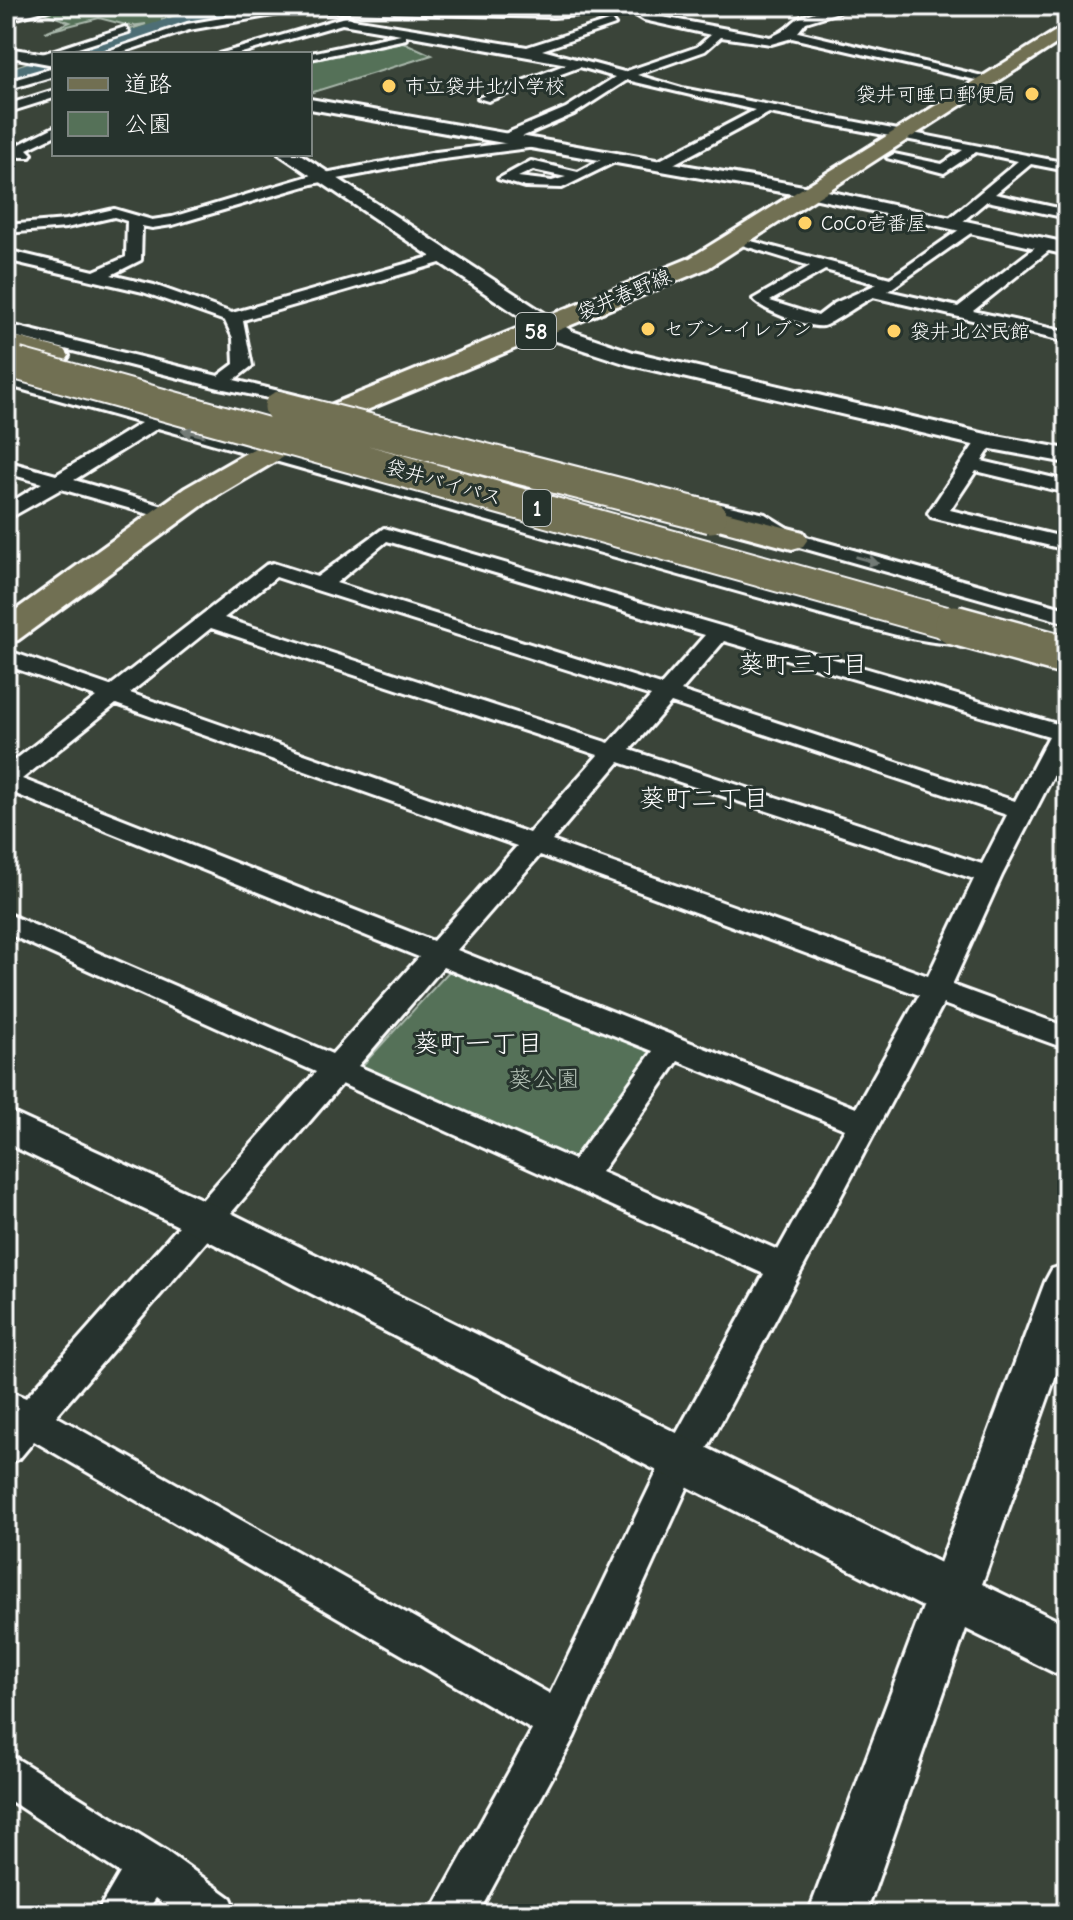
<svg xmlns="http://www.w3.org/2000/svg" width="1073" height="1920" font-family="'Comic Neue','Klee One',sans-serif">
<rect width="100%" height="100%" fill="#3a4439"/>
<filter id="ink" filterUnits="userSpaceOnUse"><feTurbulence type="fractalNoise" baseFrequency=".0125" numOctaves="2"/><feDisplacementMap in="SourceGraphic" scale="16" xChannelSelector="R" yChannelSelector="G"/><feConvolveMatrix kernelMatrix="1 2 1 2 8 2 1 2 1" color-interpolation-filters="sRGB"/></filter>
<g filter="url(#ink)">
<path fill="#557158" stroke="#aab8ac" stroke-width="2" d="M74 6 180 10 161 20 201 6H643L580 12 300 10 204 22 100 54H54V68L6 85V70L146 24 130 26 99 18 45 32 70 22 43 13Z
M403 42 432 55 310 93V61Z
M454 966 655 1053 571 1166 361 1067Z"/>
<g fill="none" stroke-linecap="round" stroke-linejoin="round">
<path fill="#4e6e75" fill-rule="evenodd" d="M197 6 180 12 175 9Z"/>
<path fill="#4e6e75" fill-rule="evenodd" d="M241 6H286L277 12 184 26 95 54H65L68 50 174 17Z
M395 6H580L571 12H404Z
M54 55V68L6 83V70Z"/>
<defs>
<path id="minor" d="M351 6 553 11 653 6 642 10 652 15 770 37C789 31 790 22 801 17 819 9 840 6 858 6L806 22 798 32 995 79 989 83 792 38 771 44 721 37 705 51 637 75 682 88 1067 163V171L1031 164 995 194 1067 210V218L987 201 956 227H946V221L1018 161 976 152 944 173 887 158 894 154 942 164 963 150 769 113 664 169H654V163L755 110 627 80 574 114 510 142H500V136L566 108 615 77 580 67 488 101 478 98 567 64 406 35V39L310 59V54H306L401 34 342 24 238 54H219L348 16 353 19 527 47 611 20 615 25 542 50 624 72 697 47 711 35 644 20 629 11 553 17 341 12 279 14 189 30 117 54H99L187 24 279 8Z
M125 27 129 32 43 59 33 57Z
M54 68V76L6 90V82Z
M54 90V98L6 113V105Z
M54 127V136L27 149 32 154 30 157H20L10 149Z
M531 140 536 141V147L436 160 312 184 172 225 152 228 142 226 141 260 111 275 154 285 232 313 437 255H447V261L243 320 252 366 234 380 312 399V407L219 388 6 334V324L218 376 234 364 233 338 225 321 143 292 6 260V250L94 271 126 257 127 221 114 217 66 228 6 233V225L66 220 114 209 152 220 172 217 309 176 436 152Z
M612 154 617 155V161L562 188 525 187 498 179 531 161 578 172ZM533 170 566 177 552 181 518 177Z
M966 225 978 228 888 291 958 307 1042 242H1052V248L973 311 1067 332V342L873 297C861 303 831 324 823 326 811 329 759 309 753 299L810 266 729 241 736 237 890 278ZM825 270 877 284 835 303 818 316 770 301Z
M6 375 860 612 929 628 970 629 981 636C964 657 871 628 846 622L158 428 74 480 177 510 180 514 177 518H163L61 489 6 520V505L42 483 6 473V461L56 475 141 423 6 385Z
M986 435 995 441 982 461 1067 481V493L976 471 950 510 1067 538V550L931 517 928 513 979 437Z
M690 497 765 514 799 535 1067 609V623L785 543 750 523 683 507 680 503 683 499Z
M384 528 1067 727V749L1002 875 952 985 1067 1027V1049L943 1004 694 1473 574 1737 478 1914H430L532 1730 34 1441 19 1459 6 1464V1390L26 1398 316 1072 6 933V913L332 1054 419 957 6 790V767L96 697 6 665V650L110 686 266 565 273 563 317 577ZM387 541 705 635 661 685 336 583ZM276 577 313 589 651 696 609 743 224 618ZM211 628 598 755 529 833 130 693ZM724 641 1049 736 1015 801 681 691ZM671 703 1007 815 982 864 630 750ZM116 704 517 846 433 941 22 779ZM619 762 974 879 928 976 552 841ZM540 855 919 995 856 1108 457 950ZM443 967 653 1051 574 1160 358 1066ZM678 1061 845 1129 778 1250 601 1172ZM342 1084 764 1274 668 1449 550 1694 56 1416Z
M6 1752 166 1851 231 1898 238 1914H177L156 1898 145 1914H96L120 1873 6 1798Z"/>
<path id="tertiary" d="M36 6H62L6 21V13Z
M6 48 54 55V65L6 56Z
M310 99 809 187 1067 243V255L809 197 310 109Z
M279 154H300L572 331 633 352 986 434 1067 449V463L986 448 627 364 556 341Z
M6 1110 223 1209 940 1563 1045 1282 1052 1269 1067 1264V1344L982 1584 1067 1625V1679L966 1629 866 1914H808L923 1607 193 1233 6 1143Z"/>
<path id="primary" d="M1067 24V37L708 268 350 417 207 502 18 640 6 643V617L185 488 330 405 690 258Z"/>
<path id="trunk" d="M6 334 65 350 69 356 65 362 56 364 6 350Z
M711 508 803 532 808 539 803 546 792 549 700 524 695 517 700 510Z"/>
</defs>
<use href="#minor" stroke="#fff" stroke-width="6"/>
<use href="#tertiary" stroke="#fff" stroke-width="6"/>
<use href="#primary" stroke="#fff" stroke-width="6"/>
<use href="#trunk" stroke="#fff" stroke-width="6"/>
<use href="#minor" fill="#26332d" fill-rule="evenodd"/>
<use href="#tertiary" fill="#26332d" fill-rule="evenodd"/>
<use href="#primary" fill="#716f52" fill-rule="evenodd"/>
<use href="#trunk" fill="#716f52" fill-rule="evenodd"/>
<defs>
<path id="trunk-bridge-far2" d="M6 361 24 366"/>
<path id="trunk-bridge-far1" d="M17 364 962 627
M280 407 711 517"/>
<path id="trunk-bridge" d="M954 625 1067 656"/>
</defs>
<use href="#trunk-bridge-far2" stroke="#fff" stroke-width="27" stroke-linecap="butt"/>
<use href="#trunk-bridge-far1" stroke="#fff" stroke-width="35" stroke-linecap="butt"/>
<use href="#trunk-bridge" stroke="#fff" stroke-width="44" stroke-linecap="butt"/>
<use href="#trunk-bridge-far2" stroke="#716f52" stroke-width="24"/>
<use href="#trunk-bridge-far1" stroke="#716f52" stroke-width="31"/>
<use href="#trunk-bridge" stroke="#716f52" stroke-width="39"/>
</g>
<defs><path id="oneway-solid" d="M-6-.8H1V-3.2L6.5 0L1 3.2V.8H-6Z" transform="scale(2)"/></defs>
<g fill="#727a76">
<use href="#oneway-solid" transform="translate(193 433) rotate(-166)"/>
<use href="#oneway-solid" transform="translate(867 560) rotate(16)"/>
</g>
</g>
<g fill="#ffd166" stroke="#26332d" stroke-width="3">
<circle cx="389" cy="86" r="8"/>
<circle cx="1032" cy="94" r="8"/>
<circle cx="805" cy="223" r="8"/>
<circle cx="648" cy="329" r="8"/>
<circle cx="894" cy="331" r="8"/>
</g>
<g text-anchor="middle" stroke-width="6" stroke-linejoin="round" paint-order="stroke">
<g font-size="20" fill="#fff" stroke="#26332d" text-anchor="start">
<text x="405" y="93">市立袋井北小学校</text>
<text x="1016" y="101" text-anchor="end">袋井可睡口郵便局</text>
<text x="821" y="230">CoCo壱番屋</text>
<text x="664" y="336">セブン-イレブン</text>
<text x="910" y="338">袋井北公民館</text>
</g>
<g font-size="20" fill="#fff" stroke="#26332d">
<text transform="translate(624 294) rotate(-23)" y="7">袋井春野線</text>
<text transform="translate(444 482) rotate(16)" y="7">袋井バイパス</text>
</g>
<g fill="#26332d" stroke="#bec2c0" stroke-width="2">
<rect x="516" y="313" width="40" height="36" rx="6"/>
<rect x="523" y="490" width="28" height="36" rx="6"/>
</g>
<g font-size="22" font-weight="bold" fill="#fff">
<text x="536" y="339">58</text>
<text x="537" y="516">1</text>
</g>
<g font-size="24" fill="#b2bfb4" stroke="#26332d">
<text x="544" y="1087">葵公園</text>
</g>
<g font-size="26" fill="#fff" stroke="#26332d">
<text x="803" y="673">葵町三丁目</text>
<text x="704" y="807">葵町二丁目</text>
<text x="478" y="1052">葵町一丁目</text>
</g>
</g>
<rect width="1073" height="1920" fill="none" stroke="#26332d" stroke-width="32"/>
<rect x="16" y="16" width="1041" height="1888" fill="none" stroke="#fff" stroke-width="3" filter="url(#ink)"/>
<rect x="52" y="52" width="260" height="104" fill="#26332d" stroke="#7d8581" stroke-width="2"/>
<rect x="68" y="78" width="40" height="12" fill="#716f52" stroke="#7d8581" stroke-width="2"/>
<text x="124" y="92" font-size="24" fill="#ffffff">道路</text>
<rect x="68" y="112" width="40" height="24" fill="#557158" stroke="#7d8581" stroke-width="2"/>
<text x="124" y="132" font-size="24" fill="#ffffff">公園</text>
</svg>
